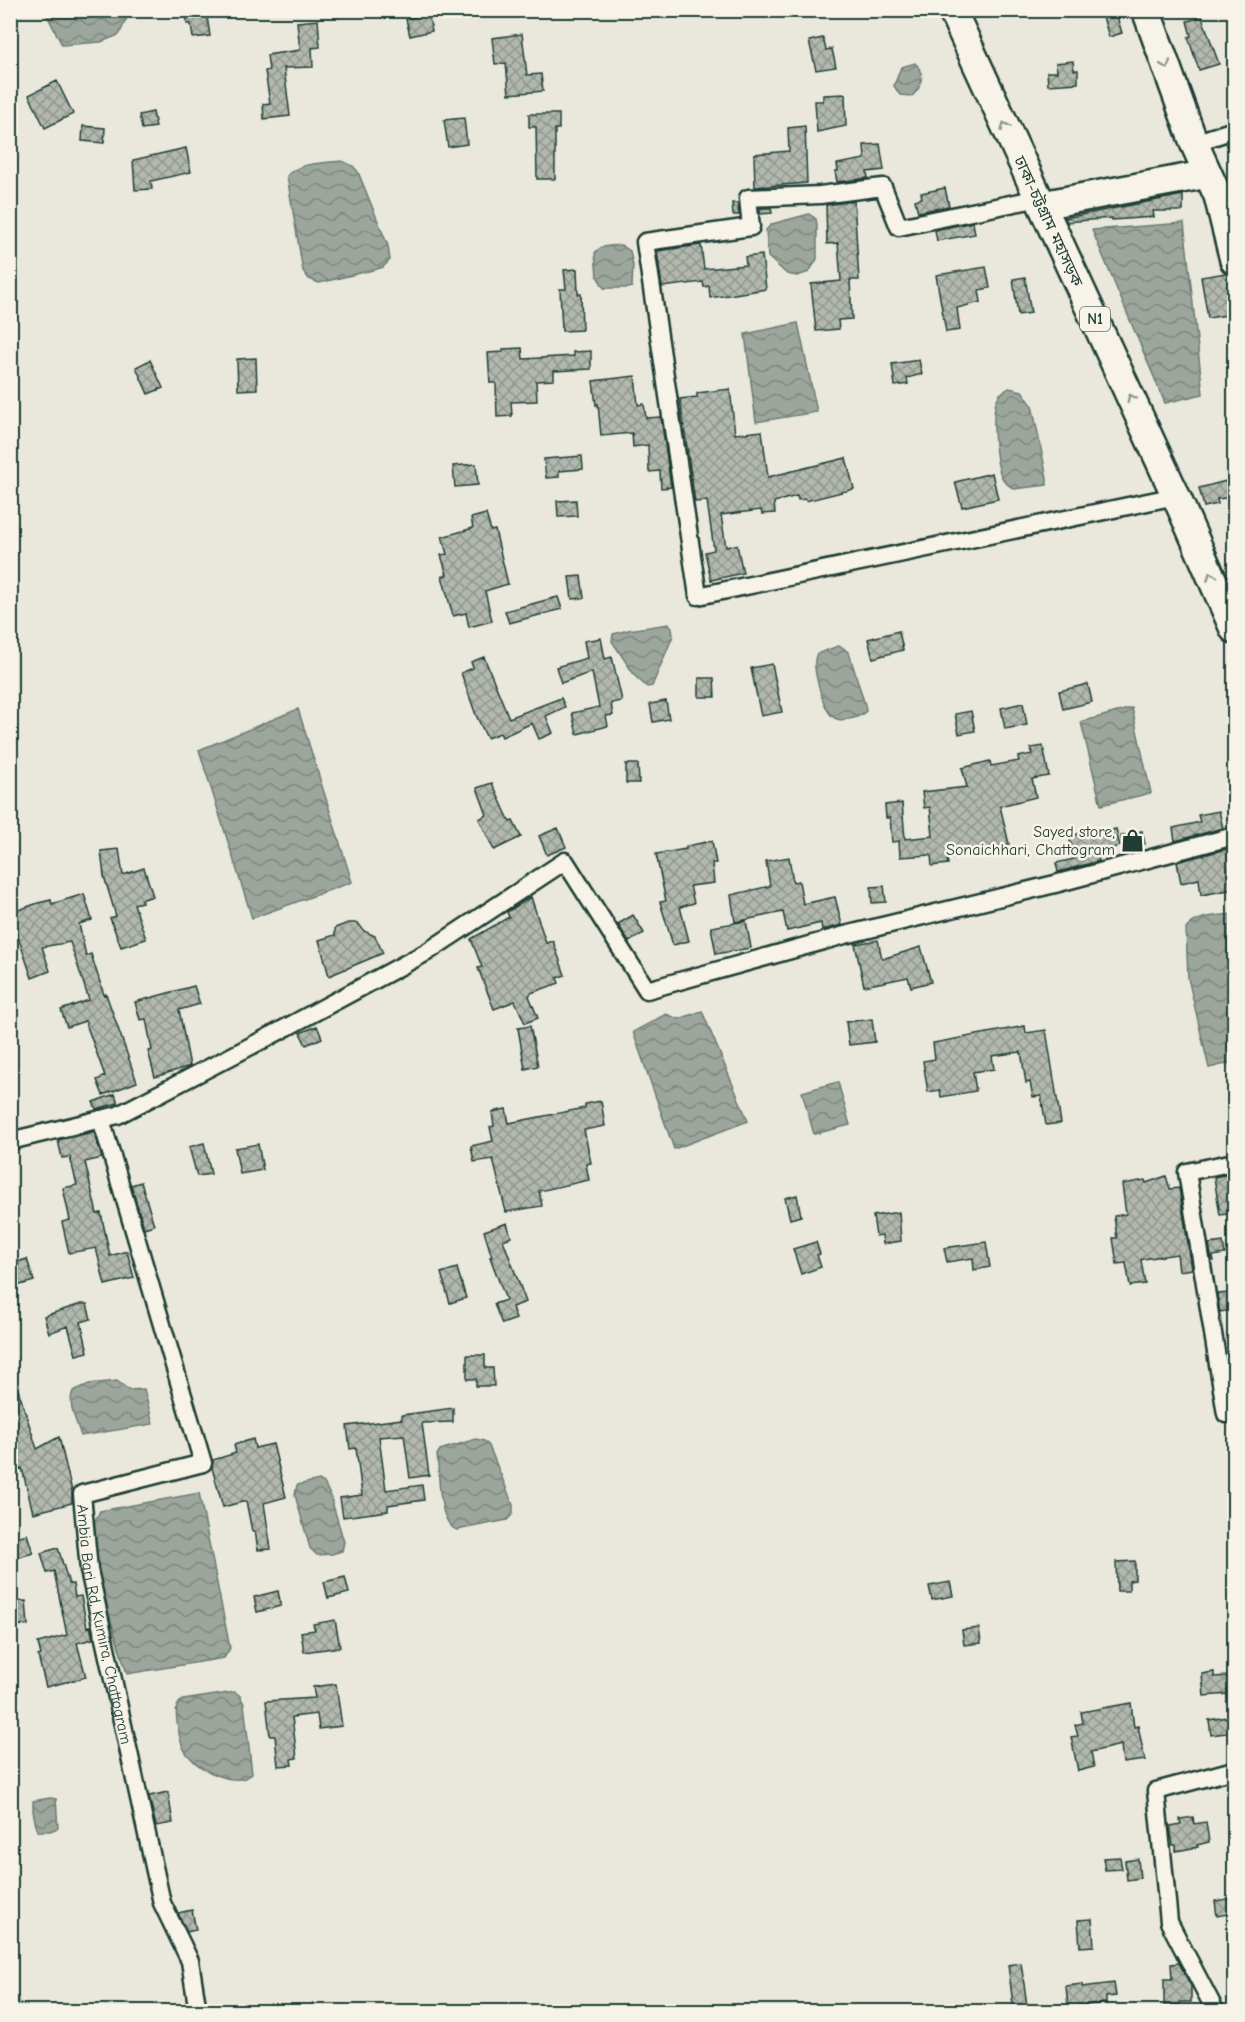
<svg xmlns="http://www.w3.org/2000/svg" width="1245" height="2022" font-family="'Comic Neue','Noto Sans Bengali',sans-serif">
<defs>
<pattern id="water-waves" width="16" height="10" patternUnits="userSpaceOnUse" patternTransform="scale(1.5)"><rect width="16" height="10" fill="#9ca69c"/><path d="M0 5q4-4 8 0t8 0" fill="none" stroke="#7f8880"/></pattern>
<pattern id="building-cross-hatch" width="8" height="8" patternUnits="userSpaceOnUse" patternTransform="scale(1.5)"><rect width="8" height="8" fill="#b2b8ae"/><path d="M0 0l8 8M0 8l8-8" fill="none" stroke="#90978e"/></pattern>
</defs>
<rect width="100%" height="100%" fill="#eae8dd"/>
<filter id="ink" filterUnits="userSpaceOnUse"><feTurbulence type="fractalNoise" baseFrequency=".0167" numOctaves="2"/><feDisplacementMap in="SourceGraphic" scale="12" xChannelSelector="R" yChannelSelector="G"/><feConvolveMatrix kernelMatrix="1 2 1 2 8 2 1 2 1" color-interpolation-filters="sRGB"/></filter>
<g filter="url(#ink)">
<path fill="url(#water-waves)" stroke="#6a7c72" stroke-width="1.5" d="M45 11H130L119 35 101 42 62 45Z
M915 63C926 73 922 87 912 96L900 95 894 86 901 67Z
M342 161 353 166 358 172 388 246 390 260 383 267 377 269 319 283 309 279 303 271 287 176C298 162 324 163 342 161Z
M809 214 816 219 817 225V259L809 272 797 276 787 274 768 257 766 230 772 224Z
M1184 223 1203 394 1165 403 1092 230Z
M621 245 630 251 633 266 632 287 629 288H604L597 276 595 253C600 245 612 246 621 245Z
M798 323 817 412 756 422 745 334Z
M1009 388 1022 391 1032 405 1047 478V485L1014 489C1010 486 1006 484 1003 479 995 466 990 411 998 397 1000 393 1005 391 1009 388Z
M669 624 672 628 673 636 652 686 647 687 635 676 612 641 613 634 628 630Z
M838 646 842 647 849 653 865 705 866 711C861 716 856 718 849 719 843 720 837 721 832 716 823 708 810 663 817 654Z
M1132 708 1151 793 1101 805 1081 722Z
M298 709 352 882 252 918 199 750Z
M1234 914V1062L1209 1068 1188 978 1186 929C1197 915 1217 916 1234 914Z
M702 1011 748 1121 674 1149 633 1032 666 1014 679 1019Z
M838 1082 850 1125 814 1134 802 1092Z
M117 1381 129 1390 144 1389 153 1424 81 1436C77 1422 67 1405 73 1391L89 1384Z
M476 1439 484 1441 489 1446 513 1505V1514L507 1520 457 1530C437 1523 440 1474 437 1455L440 1450Z
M319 1480 324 1483 330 1495 344 1542 342 1551 332 1554 317 1555 310 1548 295 1495 297 1485Z
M199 1493 230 1648 224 1658 127 1674 111 1621 94 1553 91 1529 100 1511Z
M235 1692 240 1696 244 1704 252 1774C236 1788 201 1771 189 1756 180 1747 179 1733 177 1721 176 1713 175 1704 183 1700Z
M50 1798 56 1799 58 1828 50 1831H37L33 1811V1801Z"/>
<path fill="url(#building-cross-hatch)" stroke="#1f3d34" stroke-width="1.5" d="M186 10H206L210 36 193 38 191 24H187Z
M1101 10H1115L1122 33 1109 37Z
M428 14 432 31 410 36 406 19Z
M1202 17 1219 64 1199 70 1188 37 1191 36 1187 21Z
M318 20 320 47 312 48 313 67 284 68 290 116 264 119 263 104 270 103 265 71 269 70 267 55 300 50 297 22Z
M522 34 527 75 541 74 543 91 509 94 506 63 495 64 492 38Z
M823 38 826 50 832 49 836 67 816 70 809 41Z
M1073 61 1074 70H1078V83L1048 85 1047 72H1057L1056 63Z
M57 81 73 114 45 128 29 95Z
M845 94 846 126 817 132 815 101H823V95Z
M153 112 156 127 142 129 139 115Z
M529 114H559V129H555V179H537L536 127H529Z
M464 118 467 144 448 147 444 120Z
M83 126 105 128 104 143 82 141Z
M805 126 807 183 755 187 754 154 789 151 788 128Z
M880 144 884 170 867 172 868 178 837 182 835 171H838L837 164 865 159 864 145Z
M186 148 191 172 151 181 152 189 135 190 133 160Z
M945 188 949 206 918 212 915 200 922 198 921 193Z
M1183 195V211H1153L1154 217 1112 220V218L1067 222 1065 218Z
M854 201 859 280H850L852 319 838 320 839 329 816 331 811 284 841 281 838 243 827 244 826 205Z
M732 203H738L739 215H733Z
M760 208H771L772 213 760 214Z
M973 222 975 234 937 241 935 230Z
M701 245 704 269 746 265 745 257 762 255 766 289 710 298 709 286 704 287 703 282 662 287 657 251Z
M986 267 990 288 979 290 981 302 957 308 960 330 946 332 936 275Z
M577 269 578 294H581L582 330 562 331 560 289H566L564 270Z
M1226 273 1229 275 1234 314 1208 318 1201 277Z
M1025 277 1031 313 1018 315 1013 279Z
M522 348 523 359 574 356 573 352 591 351V369L554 371V380L536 381 537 401 511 402 512 416 497 417 496 383H490L488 353 503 352V349Z
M256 358 257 389 238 390 237 359Z
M150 360 163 388 148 394 136 367Z
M919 360 922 374 907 378 908 384 895 386 892 364Z
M635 376 638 405 644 404 646 418 661 417 671 487 661 488 660 471 649 472 648 445 633 447 632 433 601 436 598 404 596 405 593 381Z
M730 389 735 434 762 431 768 477 846 458 854 489 806 501 805 499 798 500 797 496 774 502 775 513 762 514 761 510 721 515 726 547 737 545 743 573 711 580 705 552 714 550 707 501 695 502 680 399 697 397V393Z
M582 456 583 469 559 471V477L546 478 544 459Z
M476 464 478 485 455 487 453 466Z
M992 473 998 499 962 507 955 482Z
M1226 481V483L1234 482V497L1217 499 1218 504 1204 507 1199 488Z
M576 500 577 516 558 517 557 501Z
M486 514 491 531 495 530 508 584 485 591 492 621 469 627 466 613 453 616 442 576 447 575 441 555 447 554 442 537 473 528 471 518Z
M581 576 584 598 572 599 569 577Z
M558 597 562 609 509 623 505 611Z
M899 631 903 650 873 658 868 639Z
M601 638 605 659 612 657 622 701 611 703 613 715 606 716 608 726 577 734 572 713 599 707 592 672 561 683 556 667 587 658 584 641Z
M484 657 509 718 561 698 565 707 546 716 553 733 539 739 532 723 502 737 500 733 487 738 476 715 461 673 473 668 471 662Z
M772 664 782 712 761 716 751 668Z
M699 678H714L715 697H699Z
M1088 684 1092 702 1063 709 1059 691Z
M666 701 669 719 653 722 650 704Z
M1023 703 1027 725 1005 729 1001 708Z
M971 711 975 731 959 734 955 714Z
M1043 746 1049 776 1032 779 1036 797 1000 806 1009 844 947 858 948 864 932 866 931 855 900 857 899 841 892 842 890 818H886L885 805 902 803 905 839 933 836 930 807 924 808 922 792 967 787 962 768 990 761 991 766 1019 761 1018 757 1032 754 1031 748Z
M626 764H638L639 783H626Z
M492 783 510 822 513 821 521 837 494 850 479 819 487 815 477 788Z
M1219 811 1223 828 1175 841 1173 828 1200 822 1198 815Z
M558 828 566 847 547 855 539 836Z
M1116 829 1120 846 1097 852 1099 861 1058 872 1056 863 1074 859 1069 836 1092 831 1093 835Z
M1142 831 1145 844 1124 849 1121 836Z
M712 841 716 863H712L714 883 690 886 694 903 680 907 689 941 673 945 660 902 666 901 656 854 686 849V846Z
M1234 847V889L1201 895 1199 879 1181 883 1177 862Z
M119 849 123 875 144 868 153 896 141 900 142 902 134 904 146 939 121 947 110 918 116 916 104 876 101 851Z
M789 857 793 882 799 881 803 904 835 897 842 925 822 930 821 923 787 931 783 912 735 922 731 895 770 886 766 861Z
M884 886 886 902 872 903 871 887Z
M84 894 92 920 79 924 86 956 91 954 104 995 106 994 137 1082 103 1095 97 1080 105 1076 85 1021 67 1027 61 1010 89 1000 70 942 42 947 50 971 32 978 17 934 10 936V913L38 903 51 900 52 904Z
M531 897 546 943 553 941 565 975 557 978 559 983 531 993 529 996 538 1018 525 1023 515 1001 494 1009 478 968 482 967 471 939 509 917 507 912Z
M633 915 644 933 629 942 618 924Z
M746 921 751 948 716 954 711 927Z
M348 923H358L364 931 375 936 383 953 329 976 319 940 335 935V928Z
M878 940 882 959 921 947 931 982 911 987 908 977 864 986 855 944Z
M194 986 200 1004 179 1010 190 1066 155 1077 148 1051 152 1050 146 1019 140 1020 135 1002Z
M872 1019 875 1042 849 1045 846 1022Z
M317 1026 322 1038 306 1045 300 1033Z
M530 1026 538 1066 525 1069 518 1028Z
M1025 1026 1026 1033 1046 1030 1061 1123 1046 1125 1041 1096 1033 1097 1030 1082 1026 1083 1021 1052 992 1056 994 1069 973 1072 976 1091 941 1097 940 1090 928 1092 923 1061 935 1059 933 1043Z
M115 1094 118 1103 96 1109 93 1102Z
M601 1101 605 1126 584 1130 591 1163 586 1164 589 1180 539 1191 542 1206 506 1212 493 1159 474 1162 471 1146 493 1141 490 1127 494 1126 492 1112 506 1109 509 1123 585 1108V1104Z
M94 1132 102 1158 85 1162 97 1214 101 1213 110 1256 127 1251 134 1278 105 1285 96 1248 69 1253 62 1222 70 1220 63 1188 77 1185 70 1157 62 1158 58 1140Z
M204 1143 211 1174 197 1176 189 1147Z
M258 1144 263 1170 240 1174 235 1148Z
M1234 1173V1213L1220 1215 1214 1177Z
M1166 1176 1170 1189 1179 1188 1192 1269 1179 1271 1177 1254 1143 1259 1141 1260 1145 1284 1130 1286 1126 1263 1117 1264 1113 1238H1117L1114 1216 1126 1214 1122 1184 1145 1180 1146 1183Z
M141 1182 154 1225 144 1228 131 1185Z
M797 1195 801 1216 790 1219 785 1198Z
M899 1212 901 1241 883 1244 882 1235 876 1236 873 1216Z
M507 1223 511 1237 503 1240 526 1302 512 1307 516 1319 502 1324 494 1304 506 1300 490 1257H492L484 1231Z
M816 1242 820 1254 817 1255 821 1267 801 1274 793 1249Z
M986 1242 990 1267 974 1270 973 1258 947 1262 944 1248Z
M1223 1242 1225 1254 1213 1256 1214 1261H1212L1209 1244Z
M27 1259 34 1281 10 1288V1264Z
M457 1268 466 1298 450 1303 441 1273Z
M1230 1293 1233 1310 1220 1312 1217 1294Z
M81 1304H87L91 1319 81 1322 88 1352 76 1355 68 1326 49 1333 44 1316Z
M467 1355H485V1368H493L494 1386H476V1379H467Z
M13 1374 37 1449 59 1437 72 1491V1503L33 1513 22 1468 19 1469 10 1446V1375Z
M453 1408V1422L422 1423 429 1475 410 1478 404 1435 379 1437 386 1490 422 1485 424 1500 388 1505V1511L343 1517 340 1498 362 1495 356 1448 350 1449 347 1426 402 1419V1415Z
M253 1439 255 1448 273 1444 286 1497 264 1503 271 1549 258 1550 255 1531H252L246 1501 223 1507 212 1468 213 1460 236 1453 234 1445Z
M27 1534 33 1553 10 1560V1539Z
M58 1548 69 1584H73L75 1597 81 1596 87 1627 90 1626 93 1639 77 1643 86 1677 46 1687 38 1656 41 1655 38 1643 67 1635 54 1571 47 1573 41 1553Z
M1135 1561V1580L1129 1581V1591H1117L1116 1562Z
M345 1577 349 1593 328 1598 324 1582Z
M950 1582 953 1596 932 1600 929 1586Z
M278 1591 281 1606 257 1612 254 1597Z
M26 1601 28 1625 15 1626 12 1602Z
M335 1620 340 1647 304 1652 301 1632 315 1630 313 1624Z
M979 1628 981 1643 964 1645 962 1630Z
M1214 1672V1677L1227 1676 1229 1694 1204 1696 1202 1674Z
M336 1684 342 1726 319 1729 317 1714 292 1717 297 1758 291 1759 292 1765 278 1766 275 1736H270L266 1701 315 1698 313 1687Z
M1131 1703 1134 1727 1138 1726 1145 1760 1123 1763 1121 1745 1091 1752 1094 1767 1078 1771 1071 1737 1078 1736 1075 1725 1083 1723 1081 1712Z
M1234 1716V1732L1211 1735 1209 1720Z
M168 1792 173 1823 156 1826 149 1796Z
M1193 1817 1194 1824 1206 1822 1209 1842 1197 1845 1198 1847 1176 1851V1845H1173L1170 1826 1181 1824 1180 1819Z
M1120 1857 1122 1869 1105 1870 1103 1858Z
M1138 1859 1140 1878 1127 1880 1125 1861Z
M1232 1898 1234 1913 1217 1916 1215 1901Z
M192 1910 196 1930 187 1932 178 1913Z
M1092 1919 1094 1946 1080 1947 1078 1920Z
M1021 1963 1028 2012H1014L1008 1965Z
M1179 1963 1191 1986V2002H1180V2005H1164V1979H1172L1171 1964Z
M1114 1983 1116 1996 1106 1997V2003L1068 2007 1066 1986 1082 1984V1987Z"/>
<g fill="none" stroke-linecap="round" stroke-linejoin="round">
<defs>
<g id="minor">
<path d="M1194 143 1234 130"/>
<path d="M1039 198 899 227 883 187 820 195 748 198 751 227 645 242 698 596 1176 496"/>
<path id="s1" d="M101 1119 203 1463 82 1494 89 1570 162 1903 190 1961 198 2012"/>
<path d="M10 1141 118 1115 276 1033 427 952 565 861 647 990 845 935 1055 884 1234 836"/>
<path d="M1234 1162 1187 1172 1226 1414 1234 1412"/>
<path d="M1216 2012 1169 1922 1156 1791 1234 1770"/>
</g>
<path id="trunk" d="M952 10 1176 496 1234 629
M1146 10 1194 143 1218 196 1234 260
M1042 205 1208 174"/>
</defs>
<use href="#minor" stroke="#1f3d34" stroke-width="21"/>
<use href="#trunk" stroke="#1f3d34" stroke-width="32"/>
<use href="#minor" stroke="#f7f3e8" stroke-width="16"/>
<use href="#trunk" stroke="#f7f3e8" stroke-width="27"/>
</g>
<defs><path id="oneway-chevron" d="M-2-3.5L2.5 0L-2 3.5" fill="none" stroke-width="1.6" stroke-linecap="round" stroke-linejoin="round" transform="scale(1.5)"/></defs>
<g stroke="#8b988e">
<use href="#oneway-chevron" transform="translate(1166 65) rotate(70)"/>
<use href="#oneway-chevron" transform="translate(1005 126) rotate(-115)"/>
<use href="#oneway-chevron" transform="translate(1131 398) rotate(-115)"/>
<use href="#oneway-chevron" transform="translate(1211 576) rotate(-113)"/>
</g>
</g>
<defs>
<symbol id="shop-bare" viewBox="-9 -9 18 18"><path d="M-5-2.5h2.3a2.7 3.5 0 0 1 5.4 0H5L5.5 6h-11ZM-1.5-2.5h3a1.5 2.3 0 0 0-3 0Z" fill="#1f3d34" stroke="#f7f3e8" stroke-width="2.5" paint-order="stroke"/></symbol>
</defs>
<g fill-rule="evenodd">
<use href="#shop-bare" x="1116" y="824" width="33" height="33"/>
</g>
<g text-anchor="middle" stroke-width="5" stroke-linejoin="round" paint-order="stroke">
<rect fill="#f7f3e8" stroke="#60746a" stroke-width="1.5" x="1080" y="307" width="30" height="24" rx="4.5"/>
<g font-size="15" font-weight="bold" fill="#1f3d34">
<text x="1095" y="324">N1</text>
</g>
<g font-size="16" fill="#1f3d34" stroke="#f7f3e8">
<text transform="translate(1049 221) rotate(65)" y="6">ঢাকা-চট্টগ্রাম মহাসড়ক</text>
<text dy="6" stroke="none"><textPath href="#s1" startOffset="616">Ambia Bari Rd, Kumira, Chattogram</textPath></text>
</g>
<g font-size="16" fill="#1f3d34" stroke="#f7f3e8" text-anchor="end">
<text x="1115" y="837">Sayed store,<tspan x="1115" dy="18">Sonaichhari, Chattogram</tspan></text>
</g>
</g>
<rect width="1245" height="2022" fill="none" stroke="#f7f3e8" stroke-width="36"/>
<rect x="18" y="18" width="1209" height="1986" fill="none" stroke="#1f3d34" stroke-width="2" filter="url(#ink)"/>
</svg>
